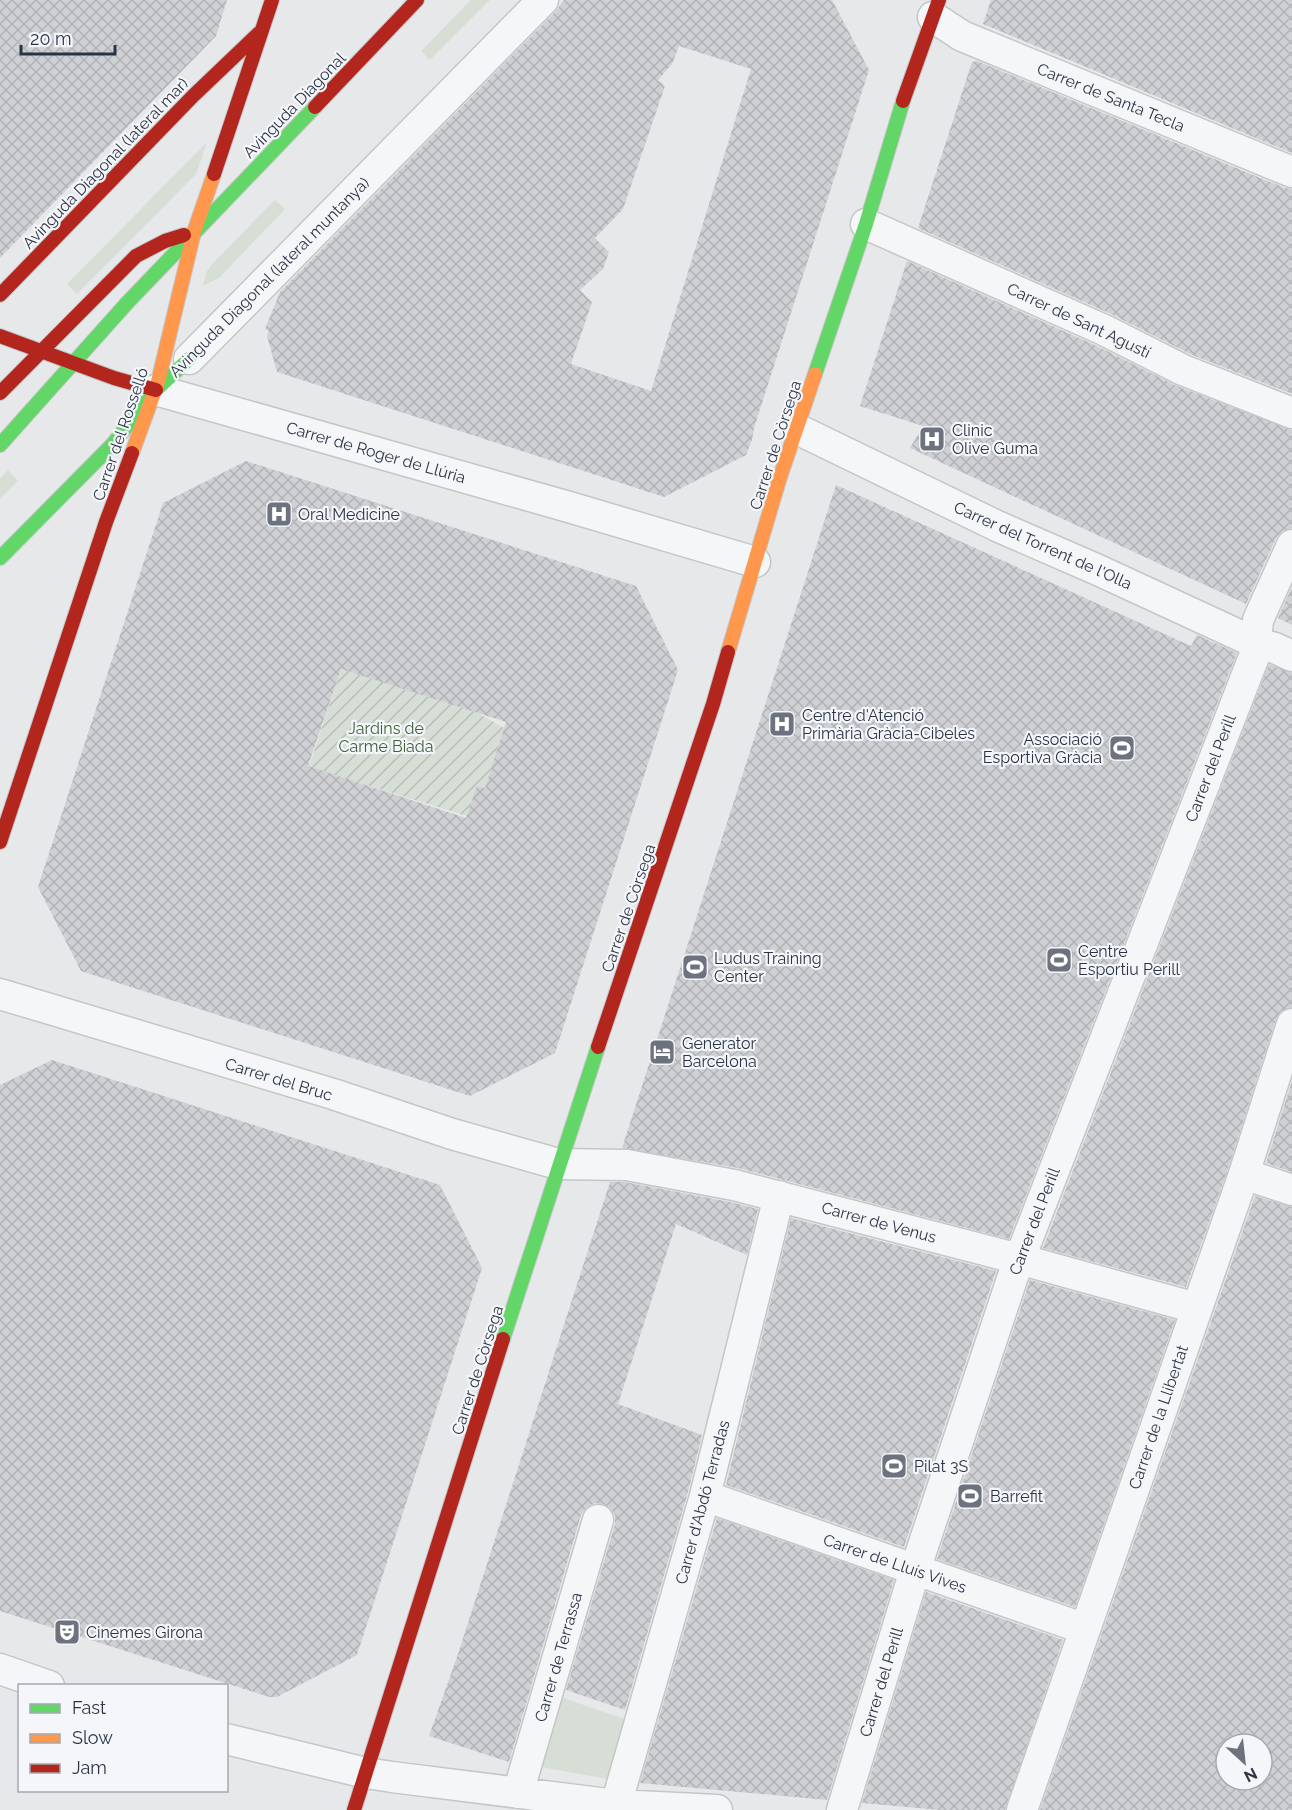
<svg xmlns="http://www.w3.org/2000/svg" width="1292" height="1810" font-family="Raleway,sans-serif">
<defs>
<pattern id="garden-furrows" width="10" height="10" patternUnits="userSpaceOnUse" patternTransform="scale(1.5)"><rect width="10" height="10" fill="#d6ded6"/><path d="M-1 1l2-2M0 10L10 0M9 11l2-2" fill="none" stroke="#b8bfb9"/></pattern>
<pattern id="building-cross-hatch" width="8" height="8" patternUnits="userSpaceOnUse" patternTransform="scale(1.5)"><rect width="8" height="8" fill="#ced0d3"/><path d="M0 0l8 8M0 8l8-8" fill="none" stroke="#b1b3b6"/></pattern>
</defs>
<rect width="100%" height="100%" fill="#e6e8ea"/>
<path fill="#d6ded6" d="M471 0H490L430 60 421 51Z
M207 142 196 174 77 294 67 284Z
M275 200 285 209 219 278 203 286 207 271 213 263Z
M8 470 18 481 0 499V478Z
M552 1694 630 1721 613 1780 531 1765Z"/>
<path fill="url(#garden-furrows)" d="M341 669 476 712 504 728 485 788 477 786 467 816 309 767Z"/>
<path fill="url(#building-cross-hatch)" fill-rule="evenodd" d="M0 0H227L216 36 0 258Z
M564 0H832L869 70 754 428 752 440 746 455 664 497 277 372 267 336 269 331 265 329 280 292 555 12ZM679 46 751 69 651 391 571 364 592 302 580 290 603 269 609 252 595 238 623 209 665 86 658 80 672 64Z
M991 0H1292V153L983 24Z
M977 61 1285 188 1292 189V394L1190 354 1111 314 918 228 972 62Z
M907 261 1097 346 1177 386 1292 430V528L1282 531 1276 538 1246 604 910 448 923 426 860 406Z
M246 461 636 586 678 670 555 1053 470 1096 81 971 38 887 163 503ZM341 669 506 722 485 788 477 786 466 818 308 766Z
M836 485 1191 646 1197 635 1237 653 1009 1239 738 1168 622 1148Z
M1292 587V625L1278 618Z
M1269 664 1292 673V1007L1281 1011 1276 1019 1228 1169 1186 1287 1043 1248Z
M52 1060 440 1185 482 1268 357 1655 277 1697H269L0 1611V1085Z
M1292 1081V1172L1266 1163Z
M610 1182H625L730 1202 758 1209 747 1255 676 1224 618 1404 702 1435 688 1492 625 1710 566 1690 615 1524V1515L611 1509 603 1504 595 1503 587 1507 581 1515 509 1762 429 1736 458 1654Z
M1255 1196 1292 1207V1810H1040ZM1226 1744H1262V1780H1226Z
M791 1218 996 1271 904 1547 726 1485Z
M1030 1280 1175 1320 1075 1607 937 1559Z
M717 1518 894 1580 827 1800 640 1783Z
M926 1592 1063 1640 1005 1810H940L862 1803Z"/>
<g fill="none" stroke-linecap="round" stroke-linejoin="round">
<defs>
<path id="street" d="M933 17 962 36 1292 172
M866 224 1104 330 1183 370 1292 413
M189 359 543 0
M156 390 569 507 755 562
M797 429 997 526 1098 570 1256 643 1275 648 1292 656
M0 994 333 1094 452 1134 558 1164 627 1165 734 1185 1019 1259 1196 1308
M1244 1174 1292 1190
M705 1496 1085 1629
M0 1669 49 1686
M226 1739 366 1773 392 1777 616 1805 717 1810
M518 1793 598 1520
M616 1805 705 1496 779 1196
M842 1810 915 1570 1013 1276 1255 654 1258 620 1292 545
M1022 1810 1244 1174 1292 1024"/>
<path id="fast" d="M815 374 866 224 903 101
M0 445 127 303 315 107
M0 558 112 445 156 390 189 359
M503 1339 598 1047"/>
<path id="slow" d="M132 453 158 382 194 232 214 174
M728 652 780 477 815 374"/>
<path id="jam" d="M903 101 939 0
M315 107 417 0
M214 174 272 0
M0 295 193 96 259 33
M0 336 114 378 156 390
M0 393 136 256 165 241 184 235
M0 842 106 522 132 453
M598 1047 713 704 728 652
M354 1810 503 1339"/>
</defs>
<use href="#street" stroke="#c4c6c8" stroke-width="33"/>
<use href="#fast" stroke="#c4c6c8" stroke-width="16"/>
<use href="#slow" stroke="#c4c6c8" stroke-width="16"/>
<use href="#jam" stroke="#c4c6c8" stroke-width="16"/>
<use href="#street" stroke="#f5f6f7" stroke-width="30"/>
<use href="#fast" stroke="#63d668" stroke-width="14"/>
<use href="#slow" stroke="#ff974d" stroke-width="14"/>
<use href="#jam" stroke="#b3261e" stroke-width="14"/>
</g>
<defs>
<symbol id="hospital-square" viewBox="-11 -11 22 22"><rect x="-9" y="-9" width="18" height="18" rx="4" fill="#6c737f" stroke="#f4f6f9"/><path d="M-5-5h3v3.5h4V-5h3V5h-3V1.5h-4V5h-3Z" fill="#fff"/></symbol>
<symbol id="stadium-square" viewBox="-11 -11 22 22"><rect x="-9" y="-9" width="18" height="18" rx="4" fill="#6c737f" stroke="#f4f6f9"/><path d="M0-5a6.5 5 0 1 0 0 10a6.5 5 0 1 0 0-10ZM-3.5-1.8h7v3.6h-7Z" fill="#fff"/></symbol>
<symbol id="hotel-square" viewBox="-11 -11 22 22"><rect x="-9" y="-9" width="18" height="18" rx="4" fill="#6c737f" stroke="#f4f6f9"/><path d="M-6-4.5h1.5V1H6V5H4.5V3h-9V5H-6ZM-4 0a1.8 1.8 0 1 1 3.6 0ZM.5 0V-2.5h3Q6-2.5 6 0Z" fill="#fff"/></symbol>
<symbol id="theatre-square" viewBox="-11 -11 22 22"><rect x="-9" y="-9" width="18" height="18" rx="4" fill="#6c737f" stroke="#f4f6f9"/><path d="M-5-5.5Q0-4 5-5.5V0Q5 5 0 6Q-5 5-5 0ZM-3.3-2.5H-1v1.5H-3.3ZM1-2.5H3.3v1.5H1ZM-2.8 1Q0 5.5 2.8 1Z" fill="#fff"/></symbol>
</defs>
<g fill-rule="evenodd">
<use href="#hospital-square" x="917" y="424" width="30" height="30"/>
<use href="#hospital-square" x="264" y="499" width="30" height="30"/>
<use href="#hospital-square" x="767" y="709" width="30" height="30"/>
<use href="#stadium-square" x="1107" y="733" width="30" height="30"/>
<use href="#stadium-square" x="1044" y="945" width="30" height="30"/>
<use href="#stadium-square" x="680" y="952" width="30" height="30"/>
<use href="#hotel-square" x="647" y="1037" width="30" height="30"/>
<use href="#stadium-square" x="879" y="1451" width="30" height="30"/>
<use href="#stadium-square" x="955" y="1481" width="30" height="30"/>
<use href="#theatre-square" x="52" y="1617" width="30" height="30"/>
</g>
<g text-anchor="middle" stroke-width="4.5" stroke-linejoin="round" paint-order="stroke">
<g font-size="16" fill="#2b3445" stroke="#f4f6f9">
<text transform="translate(1111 97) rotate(22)" y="6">Carrer de Santa Tecla</text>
<text transform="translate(294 105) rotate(-46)" y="6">Avinguda Diagonal</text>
<text transform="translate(105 163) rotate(-46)" y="6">Avinguda Diagonal (lateral mar)</text>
<text transform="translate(269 277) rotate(-45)" y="6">Avinguda Diagonal (lateral muntanya)</text>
<text transform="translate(1079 320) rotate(25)" y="6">Carrer de Sant Agustí</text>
<text transform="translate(120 434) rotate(-71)" y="6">Carrer del Rosselló</text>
<text transform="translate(775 445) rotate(-72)" y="6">Carrer de Còrsega</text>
<text transform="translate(376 452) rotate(16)" y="6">Carrer de Roger de Llúria</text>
<text transform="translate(1043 545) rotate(24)" y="6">Carrer del Torrent de l'Olla</text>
<text transform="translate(1210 768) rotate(-69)" y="6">Carrer del Perill</text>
<text transform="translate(628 908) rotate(-71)" y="6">Carrer de Còrsega</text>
<text transform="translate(279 1079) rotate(17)" y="6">Carrer del Bruc</text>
<text transform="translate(1034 1221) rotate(-69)" y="6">Carrer del Perill</text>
<text transform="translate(879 1222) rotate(15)" y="6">Carrer de Venus</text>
<text transform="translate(477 1370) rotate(-72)" y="6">Carrer de Còrsega</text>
<text transform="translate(1158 1417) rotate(-71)" y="6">Carrer de la Llibertat</text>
<text transform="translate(702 1502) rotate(-75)" y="6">Carrer d'Abdó Terradas</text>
<text transform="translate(895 1563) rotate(19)" y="6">Carrer de Lluís Vives</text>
<text transform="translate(558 1657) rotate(-74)" y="6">Carrer de Terrassa</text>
<text transform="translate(881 1682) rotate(-73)" y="6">Carrer del Perill</text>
</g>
<g font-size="16" fill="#2b3445" stroke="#f4f6f9" text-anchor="start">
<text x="952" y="436">Clinic<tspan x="952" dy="18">Olive Guma</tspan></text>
<text x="298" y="520">Oral Medicine</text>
<text x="802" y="721">Centre d'Atenció<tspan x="802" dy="18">Primària Gràcia-Cibeles</tspan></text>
<text x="1102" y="745" text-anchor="end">Associació<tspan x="1102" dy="18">Esportiva Gràcia</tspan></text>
<text x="1078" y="957">Centre<tspan x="1078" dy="18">Esportiu Perill</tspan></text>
<text x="714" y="964">Ludus Training<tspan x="714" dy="18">Center</tspan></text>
<text x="682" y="1049">Generator<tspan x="682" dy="18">Barcelona</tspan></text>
<text x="914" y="1472">Pilat 3S</text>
<text x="990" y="1502">Barrefit</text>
<text x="86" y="1638">Cinemes Girona</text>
</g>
<g font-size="16" fill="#3f6138" stroke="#f4f6f9">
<text x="386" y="734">Jardins de<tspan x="386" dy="18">Carme Biada</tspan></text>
</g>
</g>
<rect x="18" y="1684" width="210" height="108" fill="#f4f6f9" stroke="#a4a8b1" stroke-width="1.5"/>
<rect x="30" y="1704" width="30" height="9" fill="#63d668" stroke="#a4a8b1" stroke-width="1.5"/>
<text x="72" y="1714" font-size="18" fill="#2b3445">Fast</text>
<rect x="30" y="1734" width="30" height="9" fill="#ff974d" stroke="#a4a8b1" stroke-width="1.5"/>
<text x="72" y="1744" font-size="18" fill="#2b3445">Slow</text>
<rect x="30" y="1764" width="30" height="9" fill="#b3261e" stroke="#a4a8b1" stroke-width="1.5"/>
<text x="72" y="1774" font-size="18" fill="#2b3445">Jam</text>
<g transform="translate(1244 1762) rotate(153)"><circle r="28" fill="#f4f6f9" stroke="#a4a8b1" stroke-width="1.5"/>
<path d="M0-4.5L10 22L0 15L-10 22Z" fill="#6c737f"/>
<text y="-9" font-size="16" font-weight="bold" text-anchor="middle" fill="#2b3445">N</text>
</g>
<path d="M21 45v9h94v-9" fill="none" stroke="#2b3445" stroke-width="3"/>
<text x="30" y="45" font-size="18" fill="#2b3445" stroke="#f4f6f9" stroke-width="4.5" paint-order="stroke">20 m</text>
</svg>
